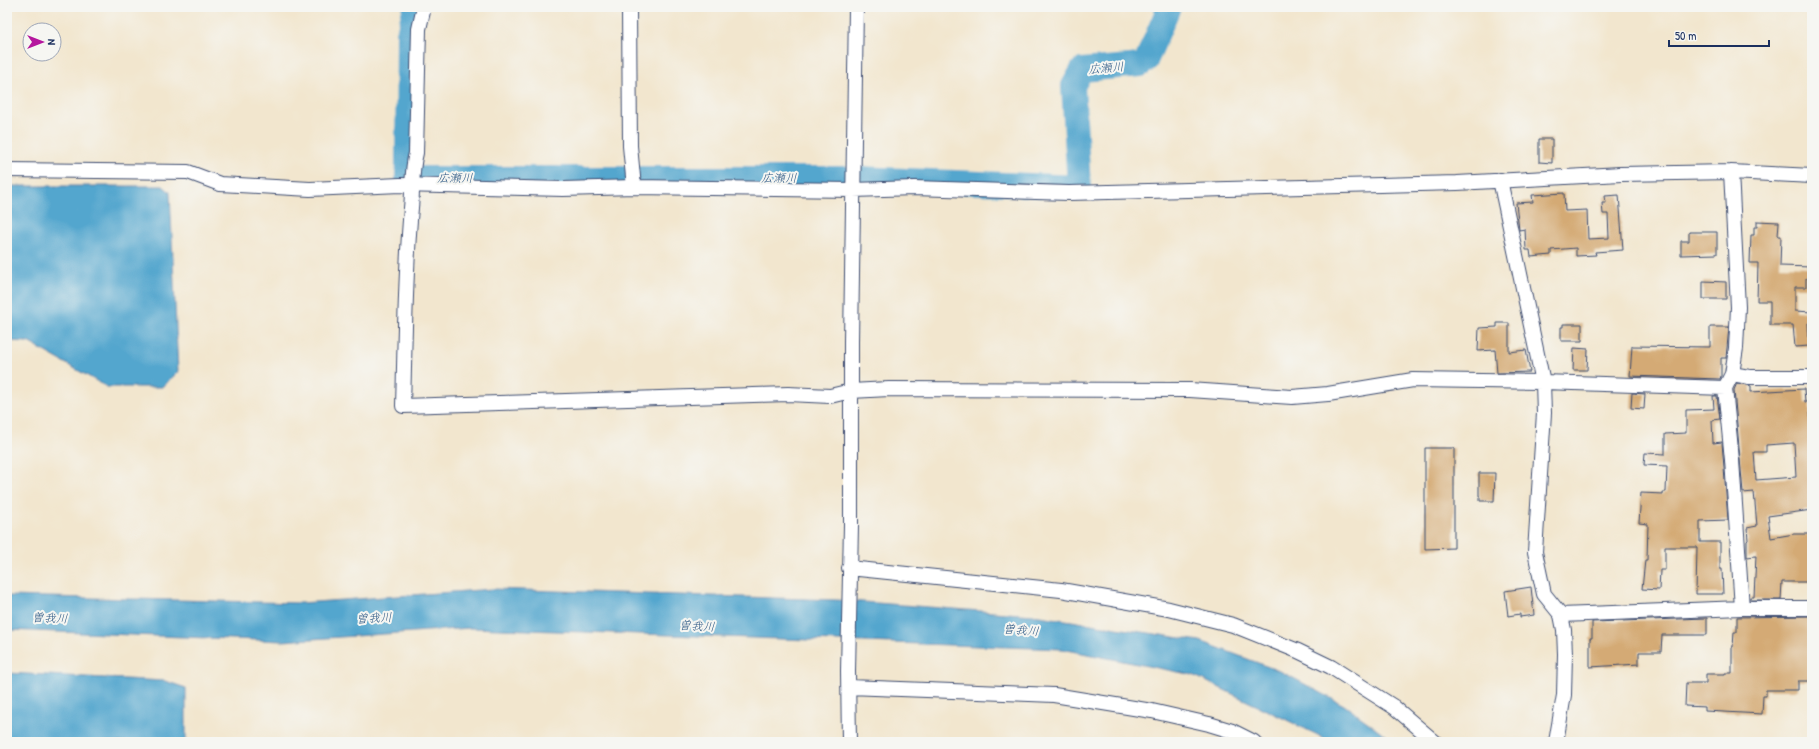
<svg xmlns="http://www.w3.org/2000/svg" width="1819" height="749" font-family="'Patrick Hand','Klee One',sans-serif">
<rect width="100%" height="100%" fill="#f6f6f2"/>
<filter id="ink" filterUnits="userSpaceOnUse"><feTurbulence type="fractalNoise" baseFrequency=".025" numOctaves="2"/><feDisplacementMap in="SourceGraphic" scale="8" xChannelSelector="R" yChannelSelector="G"/><feConvolveMatrix kernelMatrix="1 2 1 2 8 2 1 2 1" color-interpolation-filters="sRGB"/></filter>
<filter id="wash" filterUnits="userSpaceOnUse"><feTurbulence type="fractalNoise" baseFrequency=".012" numOctaves="4" result="noise"/><feDisplacementMap in="SourceGraphic" scale="16" xChannelSelector="R" yChannelSelector="G"/><feGaussianBlur stdDeviation="0.9" result="paint"/><feColorMatrix in="noise" values="0 0 0 0 0 0 0 0 0 0 0 0 0 0 0 0 0 1.4 0 .05"/><feComposite in="paint" operator="in"/></filter>
<g filter="url(#wash)">
<rect width="100%" height="100%" fill="#f2e6ce"/>
<path fill="#52a6ce" stroke="#366a96" d="M7 186H163L170 192 178 372 162 387H107L28 342 7 341Z
M493 589 837 600 1033 615 1200 641 1282 672 1344 705 1395 742H1328L1320 736 1193 675 1062 649 471 628 283 641 7 630V596L301 603Z
M7 673 165 681 186 688V742H7Z"/>
<g fill="none" stroke-linecap="round" stroke-linejoin="round">
<path stroke="#52a6ce" stroke-width="24" d="M415 7 408 34 407 178H857L1079 187 1073 86 1082 70 1141 65 1146 61 1169 7"/>
</g>
<g id="blocks">
<path fill="#d4aa74" fill-rule="evenodd" d="M1539 139H1552V163L1539 162Z
M1564 193 1565 211 1587 210 1588 239 1609 238 1608 214H1603L1602 203H1606L1605 196 1619 195 1623 250 1595 252 1596 255 1576 256V248L1551 250V255L1531 257 1530 250H1526L1525 229 1519 230 1516 203 1533 202 1532 195Z
M1757 221 1779 222 1778 236H1781L1780 266 1812 267V278H1806V287H1795V311L1812 312V323H1808L1809 346 1795 347 1793 325H1770V301H1757L1758 263H1750L1751 235H1754V227H1757Z
M1689 232H1717V254L1681 255V241H1689Z
M1703 281 1726 282V299H1703Z
M1497 323H1509V352L1526 350 1530 372 1497 373 1495 350 1478 351 1479 328 1497 327Z
M1563 324H1582V341H1561V327H1563Z
M1710 327H1729L1726 358H1721V376L1720 379 1630 376 1632 346 1710 347Z
M1574 348 1588 349 1587 370H1573Z
M1737 383 1751 386V392L1804 389 1805 402H1810V422L1812 421V483H1809L1812 510 1768 516 1771 538 1794 534H1812V582H1782L1781 600H1750V597H1754L1756 556 1747 557V541L1748 540 1747 528 1757 526 1754 492 1743 493 1734 390ZM1794 443 1796 477 1756 480 1754 452H1766V445Z
M1632 393 1645 394 1644 409 1631 408Z
M1713 396H1717L1720 419 1712 420 1713 443 1722 442 1728 520 1700 521V542H1720V569H1722L1723 594H1696L1697 547H1665V570H1660L1659 590 1642 589 1645 560H1647L1648 524 1639 523 1641 493 1663 494V492H1666L1667 466 1644 465 1645 453 1665 454V434L1686 433V410L1714 409Z
M1425 448H1454V548L1425 549Z
M1479 473H1495L1494 501H1480V496H1479Z
M1531 587 1534 615 1520 617V614L1508 616 1505 591Z
M1812 616V681H1798V690H1766V696H1763L1762 714 1705 711V707L1685 706 1686 683H1706V674H1725V673H1732V647H1733L1734 632H1737V617Z
M1707 618V635H1662L1661 652H1639V664L1590 667V638H1592V622Z"/>
</g>
</g>
<g filter="url(#ink)">
<use href="#blocks" fill-opacity="0" stroke="#3b4a6f" stroke-width="1"/>
<g fill="none" stroke-linecap="round" stroke-linejoin="round">
<defs>
<path id="minor" d="M424 7 419 29 416 153C411 171 413 189 411 208 405 274 405 340 403 406L788 394 830 396 851 391 889 389 1190 390 1292 397 1328 394 1413 380 1543 382 1725 388
M629 7 630 146 634 187
M7 170 188 172 220 184 310 189 400 185 563 189 634 187 853 190 914 188 1069 193 1457 183 1621 174 1731 172 1812 176
M1731 172 1738 307 1736 348 1732 374 1725 388 1732 460 1742 608
M1500 180 1543 382 1544 413 1535 552 1544 594 1561 615 1564 630 1565 654 1564 695 1556 742
M1732 374 1749 377H1812
M849 568 1061 590 1169 609 1233 625 1298 651 1331 667 1394 707 1435 742
M1561 615 1742 608H1812
M849 687 1054 695 1152 711 1209 724 1232 731 1254 742
M849 742 848 671 851 525V341L856 7"/>
</defs>
<use href="#minor" stroke="#3b4a6f" stroke-width="16"/>
<use href="#minor" stroke="#fff" stroke-width="14"/>
</g>
</g>
<g text-anchor="middle" stroke-width="4" stroke-linejoin="round" paint-order="stroke">
<g font-size="12" font-style="italic" fill="#2e5985" stroke="#f6f6f2">
<text transform="translate(1106 68) rotate(-5)" y="4">広瀬川</text>
<text x="455" y="182">広瀬川</text>
<text x="779" y="182">広瀬川</text>
<text transform="translate(50 618) rotate(2)" y="4">曽我川</text>
<text transform="translate(374 618) rotate(-3)" y="4">曽我川</text>
<text transform="translate(697 626) rotate(3)" y="4">曽我川</text>
<text transform="translate(1021 630) rotate(5)" y="4">曽我川</text>
</g>
</g>
<rect width="1819" height="749" fill="none" stroke="#f6f6f2" stroke-width="24"/>
<g transform="translate(42 42) rotate(90)"><circle r="19" fill="#f6f6f2" stroke="#9ea6b7"/>
<path d="M0-3L7 15L0 10L-7 15Z" fill="#b5179e"/>
<text y="-6" font-size="11" font-weight="bold" text-anchor="middle" fill="#1b2f5e">N</text>
</g>
<path d="M1669 40v6h100v-6" fill="none" stroke="#1b2f5e" stroke-width="2"/>
<text x="1675" y="40" font-size="12" fill="#1b2f5e" stroke="#f6f6f2" stroke-width="3" paint-order="stroke">50 m</text>
</svg>
